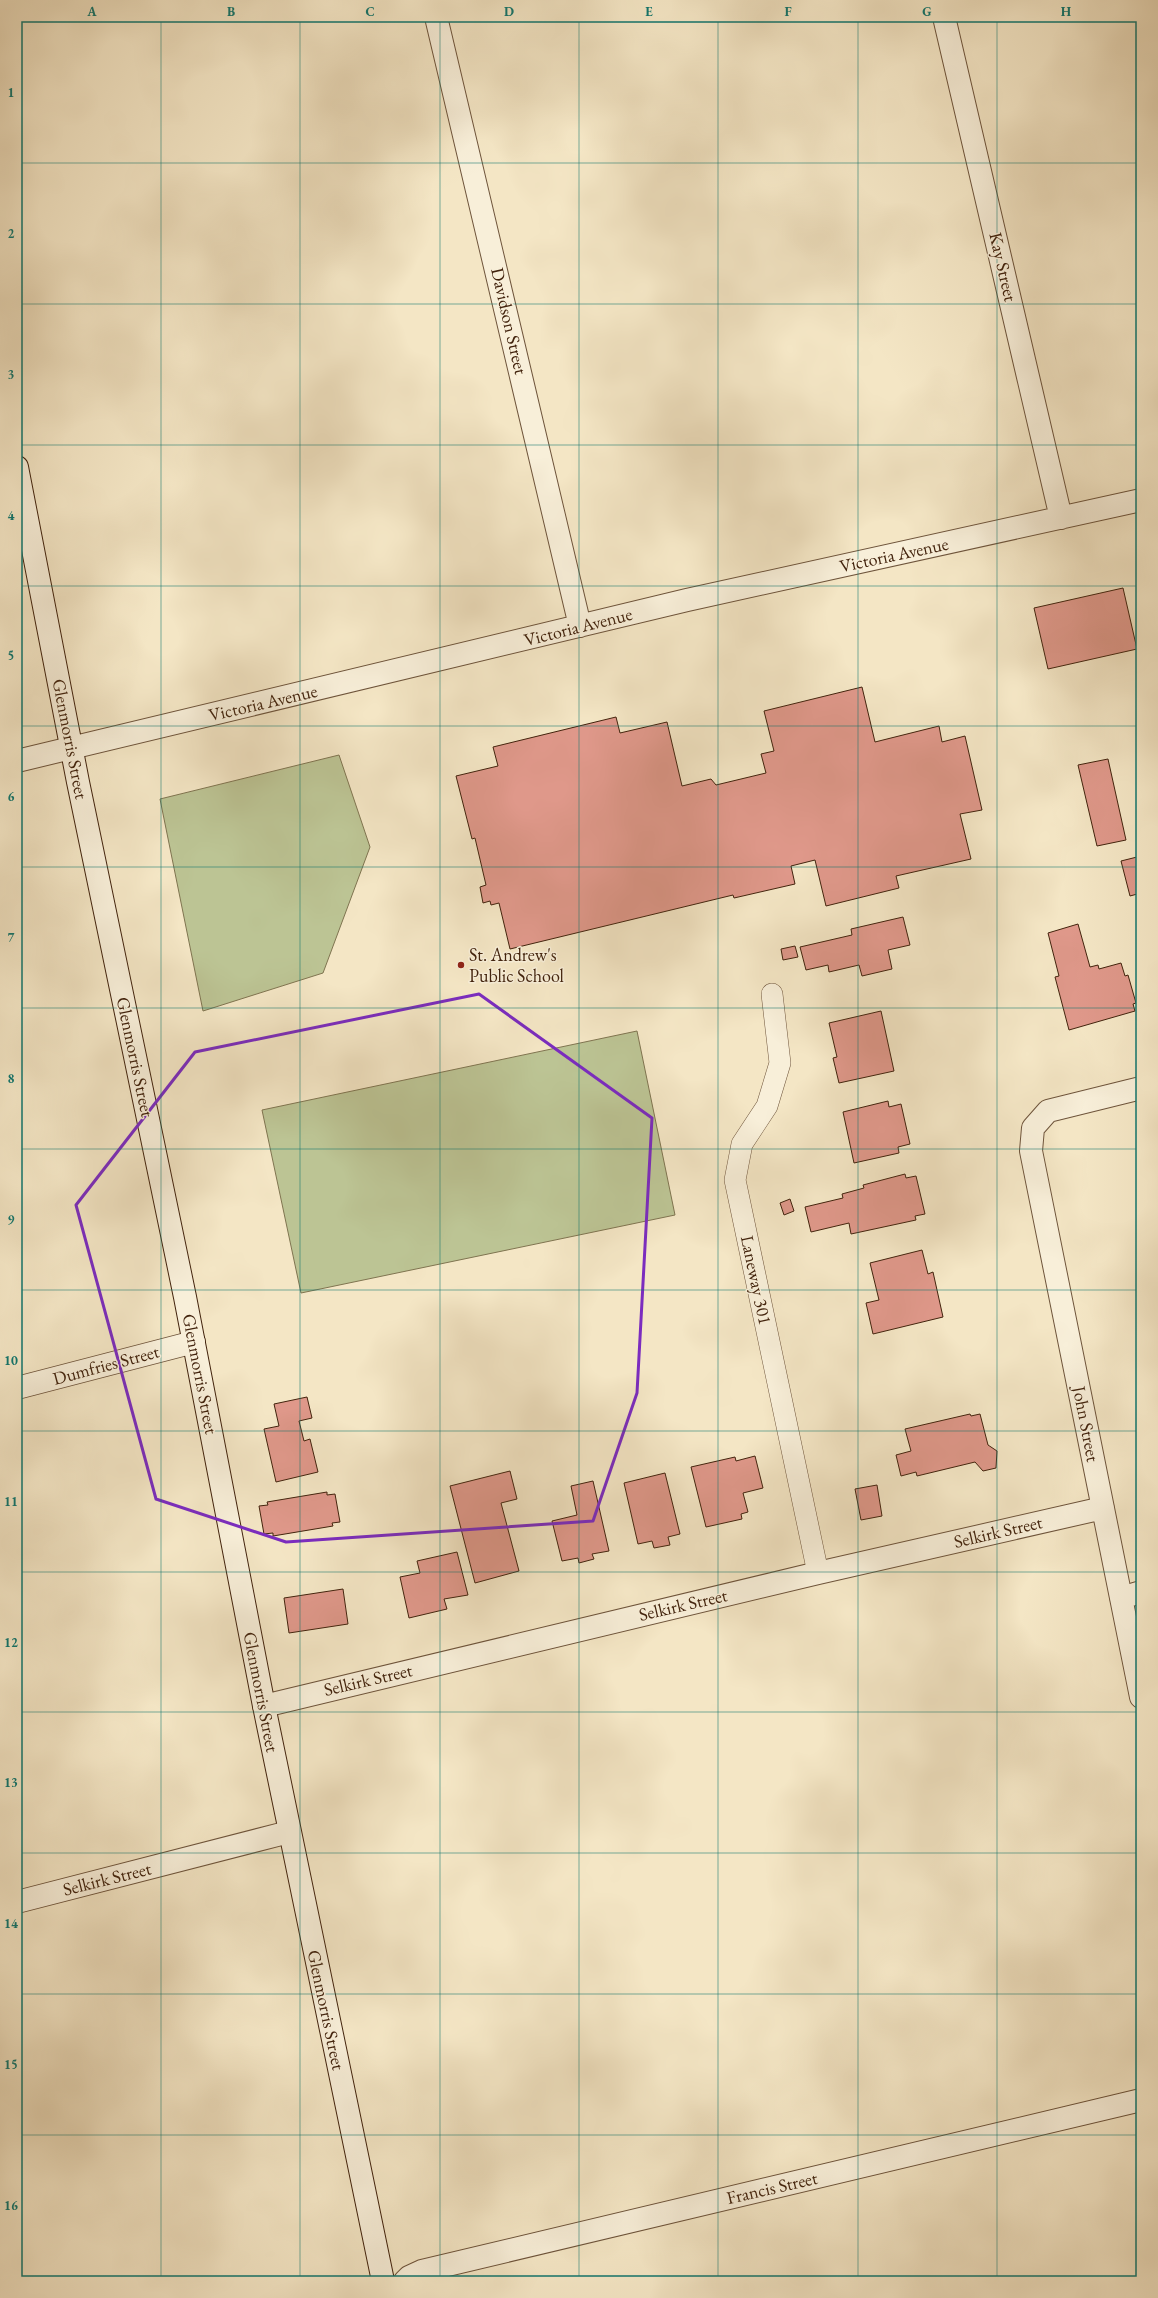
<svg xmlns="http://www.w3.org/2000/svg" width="1158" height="2298" font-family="'EB Garamond',serif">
<rect width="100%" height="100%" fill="#f4e6c5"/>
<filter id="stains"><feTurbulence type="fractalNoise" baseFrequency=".005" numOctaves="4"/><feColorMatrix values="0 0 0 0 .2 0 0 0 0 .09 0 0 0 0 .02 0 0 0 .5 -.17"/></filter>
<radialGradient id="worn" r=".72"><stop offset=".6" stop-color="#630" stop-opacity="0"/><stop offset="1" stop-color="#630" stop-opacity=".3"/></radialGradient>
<path fill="#bcc494" stroke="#7f7450" d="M339 755 370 847 323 973 203 1011 160 799Z
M637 1031 675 1215 301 1293 262 1110Z"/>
<path fill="#df988a" stroke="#42230d" d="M1123 588 1137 649 1048 669 1034 608Z
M862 687 875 742 939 726 942 742 965 736 982 810 960 814 971 859 896 876 899 888 826 906 815 860 791 866 795 884 734 898 733 895 510 949 499 903 491 905 490 901 483 903 480 887 486 885 475 838 472 839 456 776 498 766 493 747 616 717 620 733 667 722 682 786 711 779 716 785 766 773 761 754 774 751 764 711Z
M1108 759 1126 840 1097 846 1078 765Z
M1141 856V893L1130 896 1121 861Z
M903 917 910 945 888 950 892 969 862 976 859 965 829 972 828 965 806 970 800 947 852 935 851 929Z
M1078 924 1090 967 1098 965 1099 969 1121 963 1125 976 1128 975 1136 1003 1133 1004 1135 1011 1069 1030 1055 977 1059 976 1048 933Z
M795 946 798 957 783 960 781 949Z
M881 1011 894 1071 839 1083 833 1058 837 1057 829 1023Z
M888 1101 889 1107 901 1104 910 1144 898 1147 899 1153 854 1163 843 1112Z
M905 1174 906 1178 916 1176 925 1214 915 1216 916 1220 851 1234 849 1223 811 1232 805 1207 843 1198 842 1194 864 1188 863 1185Z
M790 1199 794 1211 784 1215 780 1203Z
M922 1250 928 1274 933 1272 943 1317 873 1334 866 1303 879 1300 870 1263Z
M307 1397 312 1418 299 1421 304 1441 310 1439 318 1472 276 1482 264 1429 279 1426 274 1404Z
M970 1414 971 1416 980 1414 988 1445 997 1451 996 1468 983 1471 975 1462 917 1476 916 1472 901 1476 896 1455 911 1451 905 1429Z
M755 1456 763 1488 743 1493 748 1512 741 1514 742 1519 706 1527 691 1467 735 1457 736 1461Z
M510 1471 517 1499 501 1503 519 1571 475 1583 450 1486Z
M665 1473 680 1534 668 1537 670 1545 654 1548 652 1541 638 1544 624 1483Z
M593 1481 609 1551 592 1554 594 1559 579 1563 578 1558 562 1561 552 1521 577 1515 571 1486Z
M877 1485 882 1516 861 1520 855 1489Z
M327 1492V1495L335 1494 340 1522 332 1523 333 1526 273 1536V1533L264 1534 259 1506 268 1505 267 1502Z
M457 1552 468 1595 444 1599 447 1609 409 1618 400 1577 420 1573 417 1561Z
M343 1589 348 1624 289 1633 284 1598Z"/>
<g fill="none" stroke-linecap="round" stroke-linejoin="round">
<defs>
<path id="lane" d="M772 994 780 1063 767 1106 742 1144 735 1180 818 1573"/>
<path id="street" d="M436 17 580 626
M944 17 1061 518
M17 761 687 600 1141 500
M1141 1088 1048 1111 1033 1128 1031 1151 1141 1697
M17 1388 194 1342
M1121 1598 1141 1592
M264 1706 818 1573 1103 1508
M17 1902 289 1832
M405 2281 409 2277 422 2271 1141 2100"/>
<path id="secondary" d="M17 467 78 782 185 1297 264 1706 383 2281"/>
</defs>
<use href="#lane" stroke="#6e543b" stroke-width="22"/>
<use href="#street" stroke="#6e543b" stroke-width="24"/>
<use href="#secondary" stroke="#42230d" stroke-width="24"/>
<use href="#lane" stroke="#f8efd9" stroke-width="21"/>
<use href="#street" stroke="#f8efd9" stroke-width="22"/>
<use href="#secondary" stroke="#f8efd9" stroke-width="22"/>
</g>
<path fill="none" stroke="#7b2cbf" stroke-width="3" stroke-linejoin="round" d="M479 994 652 1118 637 1393 593 1521 286 1542 156 1499 76 1205 195 1052Z"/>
<path fill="none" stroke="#0f766e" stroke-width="1" stroke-opacity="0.55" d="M161 17V2281M300 17V2281M440 17V2281M579 17V2281M718 17V2281M858 17V2281M997 17V2281M17 163H1141M17 304H1141M17 445H1141M17 586H1141M17 726H1141M17 867H1141M17 1008H1141M17 1149H1141M17 1290H1141M17 1431H1141M17 1572H1141M17 1712H1141M17 1853H1141M17 1994H1141M17 2135H1141"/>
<circle fill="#8f2418" stroke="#f8efd9" stroke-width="1.5" cx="461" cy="965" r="4"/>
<g text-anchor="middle" stroke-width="3" stroke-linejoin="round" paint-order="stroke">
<g font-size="18" fill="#42230d" stroke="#f8efd9">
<text transform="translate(1003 267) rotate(77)" y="6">Kay Street</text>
<text transform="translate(509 321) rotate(77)" y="6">Davidson Street</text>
<text transform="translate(894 555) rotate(-12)" y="6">Victoria Avenue</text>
<text transform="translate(578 627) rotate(-14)" y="6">Victoria Avenue</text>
<text transform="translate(263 703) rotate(-13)" y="6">Victoria Avenue</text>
<text transform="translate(70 739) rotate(79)" y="6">Glenmorris Street</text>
<text transform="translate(135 1057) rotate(78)" y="6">Glenmorris Street</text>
<text transform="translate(756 1280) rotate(78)" y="6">Laneway 301</text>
<text transform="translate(106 1365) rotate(-15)" y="6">Dumfries Street</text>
<text transform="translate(200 1374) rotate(79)" y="6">Glenmorris Street</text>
<text transform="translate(1086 1424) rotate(79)" y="6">John Street</text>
<text transform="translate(998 1532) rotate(-13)" y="6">Selkirk Street</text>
<text transform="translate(683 1605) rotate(-13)" y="6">Selkirk Street</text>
<text transform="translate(368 1680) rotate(-13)" y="6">Selkirk Street</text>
<text transform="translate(261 1692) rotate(79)" y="6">Glenmorris Street</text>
<text transform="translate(107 1879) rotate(-14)" y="6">Selkirk Street</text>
<text transform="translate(326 2010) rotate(78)" y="6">Glenmorris Street</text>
<text transform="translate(772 2188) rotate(-13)" y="6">Francis Street</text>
</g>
<g font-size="18" fill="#42230d" stroke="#f8efd9" text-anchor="start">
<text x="469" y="961">St. Andrew's<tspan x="469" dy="21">Public School</tspan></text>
</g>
</g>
<rect width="1158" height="2298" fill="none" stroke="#f4e6c5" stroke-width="44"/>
<rect x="22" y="22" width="1114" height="2254" fill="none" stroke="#0f766e" stroke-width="1.5"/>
<g font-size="13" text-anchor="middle" font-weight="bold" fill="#0f766e">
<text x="92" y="16">A</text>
<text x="231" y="16">B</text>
<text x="370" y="16">C</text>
<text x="509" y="16">D</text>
<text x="649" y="16">E</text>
<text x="788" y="16">F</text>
<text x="927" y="16">G</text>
<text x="1066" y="16">H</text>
<text x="11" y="97">1</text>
<text x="11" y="238">2</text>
<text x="11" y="379">3</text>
<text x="11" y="520">4</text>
<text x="11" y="660">5</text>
<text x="11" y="801">6</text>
<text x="11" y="942">7</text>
<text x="11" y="1083">8</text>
<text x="11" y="1224">9</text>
<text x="11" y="1365">10</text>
<text x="11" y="1506">11</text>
<text x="11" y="1647">12</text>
<text x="11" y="1787">13</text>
<text x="11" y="1928">14</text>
<text x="11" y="2069">15</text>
<text x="11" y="2210">16</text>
</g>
<rect width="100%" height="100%" filter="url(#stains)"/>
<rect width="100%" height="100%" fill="url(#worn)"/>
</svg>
